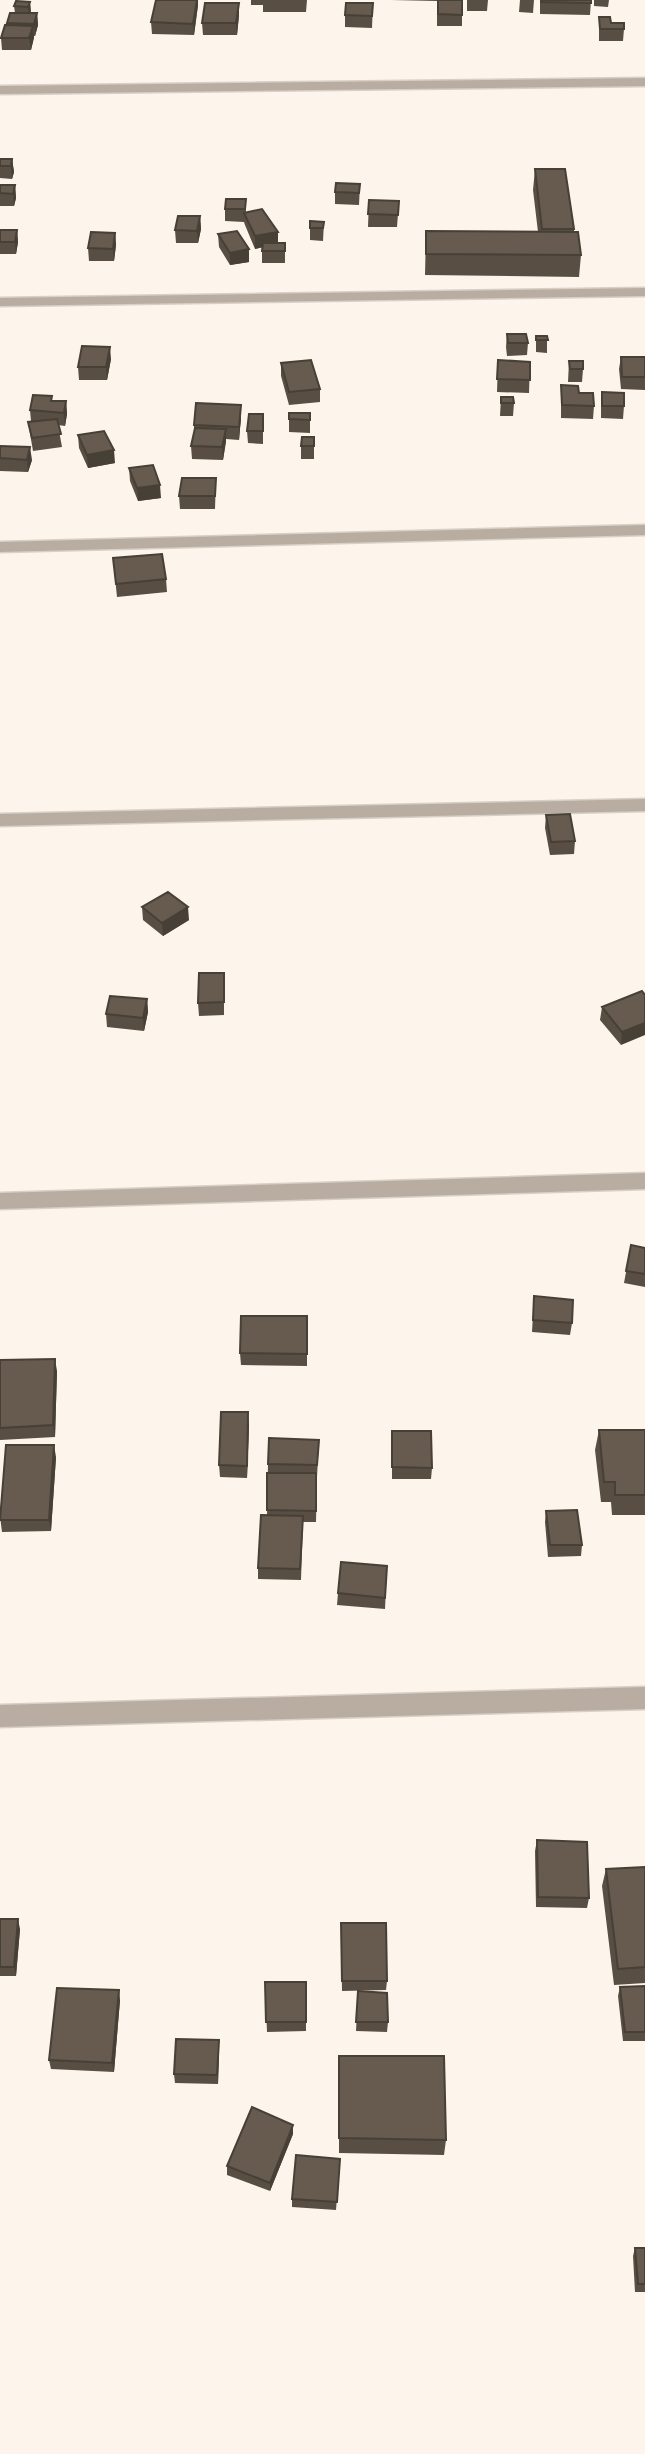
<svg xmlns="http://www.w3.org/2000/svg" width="645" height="2454" font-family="'Asap Condensed',sans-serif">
<rect width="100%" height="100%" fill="#fdf5ec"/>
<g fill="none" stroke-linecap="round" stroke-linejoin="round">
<defs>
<path id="street" d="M645 78V86L0 94V86Z
M645 288V296L0 306V298Z
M645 525V535L0 552V542Z
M645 799V811L0 826V814Z
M645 1173V1189L0 1209V1193Z
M645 1687V1709L0 1727V1705Z"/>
</defs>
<use href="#street" stroke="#d7d0c7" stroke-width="3"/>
<use href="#street" fill="#b9ada1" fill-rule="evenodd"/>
</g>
<path fill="#584e43" d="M251 0H307L306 12H263V5H251Z
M391 0H462V26H437V1Z
M467 0H488L487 11H467Z
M520 0H534L533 13 519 12Z
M540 0H591L590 15 540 14Z
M594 0H609L608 7 594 6Z
M30 2 31 13H37L38 25 35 36H34L31 50H2L1 38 7 25V23L15 13 14 6Z
M239 3V15L237 35H203L202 23Z
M373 3 372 28 345 27V15Z
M198 5 194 35 152 34 151 22Z
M599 17 624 29 623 41H599Z
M0 159H12L14 172 12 179 0 178Z
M535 169 574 229V232L581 255 579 277 425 275 426 231 538 232 533 190Z
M360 184 359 205 335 204V192Z
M0 185H15L16 198 14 206H0Z
M246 199V212L278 243H285V263H262V247L255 249 245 225 244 222 225 221V209Z
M369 200 399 201 397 227H368Z
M200 216 201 229 198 243H176L175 230Z
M310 221 324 222 323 241 310 240Z
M0 230H17L18 242 16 254H0Z
M115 233 116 245 114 261H89L88 248Z
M218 234 249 262 230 265 219 247Z
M507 334 528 343 527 355 507 356 506 347Z
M536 336H547V353L536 352Z
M621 357H645V390L621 389 619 369Z
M111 359 107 380H79L78 367Z
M498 360 530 362 529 393 497 392Z
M569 361 583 369 582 382H568Z
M281 363 320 389V402L289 405 281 376Z
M561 385 579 393 594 406 593 419 561 418Z
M602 392 624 406 623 419 601 418V405Z
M501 397 514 403 513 416H500Z
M52 401H66L67 414 65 426 58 425 62 447 33 451 28 422 31 421 30 410Z
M289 413H310V433L289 432Z
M263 414V444L248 443 247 431Z
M241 417 239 440 226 439 223 460 192 459 191 446 194 432V425Z
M78 435 115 463 88 468 79 448Z
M314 437V459H301V446Z
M0 446 32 460 28 472 0 471Z
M129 468 161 498 138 501 130 481Z
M216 478 215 509H180L179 496Z
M113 558 166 579 167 592 117 597Z
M546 815 575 841 574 854 550 855 545 828Z
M142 907 189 920 163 936 143 920Z
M224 973V1015L199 1016 198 1003Z
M642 991 621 1045 600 1020 602 1007Z
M147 999 148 1012 144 1031 107 1027 106 1014Z
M631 1245 645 1248V1287L624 1283Z
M534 1296 572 1323 570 1335 532 1332Z
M307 1316V1366L241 1365 240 1353Z
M0 1360 57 1371 55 1437 0 1440Z
M249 1424 247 1478 220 1477 219 1465Z
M599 1430H645V1515H612L611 1502H601L595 1450Z
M392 1431 432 1468 431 1479H392Z
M319 1440 317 1477 316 1522H303L301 1580 258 1579V1568L267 1516 268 1464Z
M56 1457 51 1531 2 1532 0 1516Z
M546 1511 582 1545 581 1556 548 1557 545 1522Z
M387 1566 385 1609 337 1605 338 1593Z
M537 1840 589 1898 587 1908 536 1907 535 1851Z
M645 1867V1983L614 1985 602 1886 606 1869Z
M0 1919 20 1929 16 1976H0Z
M341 1923 387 1981 386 1990 342 1991Z
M265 1982H306V2031L267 2032Z
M645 1986V2041H623L618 1996 620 1987Z
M358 1991 388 2022 387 2032 356 2031Z
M120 2000 114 2072 51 2069 49 2060Z
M219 2040V2049L218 2084 175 2083 174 2074Z
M339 2056 446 2140 444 2155 339 2153Z
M293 2134 270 2191 227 2175V2166Z
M340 2159 336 2210 292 2207V2199Z
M635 2248H645V2292H635L633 2256Z"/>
<path fill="#474037" d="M197 0H198V5L194 35 193 24Z
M30 2 31 14 29 19 28 7Z
M239 3V15L237 35 236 23Z
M37 13 38 25 35 36 34 24Z
M33 26 34 38 31 50 29 38Z
M12 159 14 172 12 179 11 166Z
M15 185 16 198 14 206 13 194Z
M200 216 201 229 198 243 197 231Z
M17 230 18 242 16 254 15 242Z
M278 232V244L255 249V236Z
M115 233 116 245 114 261 113 249Z
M249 249V262L230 265V253Z
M110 347 111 359 107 380 106 367Z
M66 401 67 414 65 426 64 413Z
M241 405V417L239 440V427Z
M226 429V442L223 460 222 447Z
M30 447 32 460 28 472 27 460Z
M114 450 115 463 88 468 87 455Z
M160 485 161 498 138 501 137 488Z
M188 907 189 920 163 936 162 923Z
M147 999 148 1012 144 1031 143 1018Z
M645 1023V1035L621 1045 622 1032Z
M55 1359 57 1371 55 1437 53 1425Z
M248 1412 249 1424 247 1478V1466Z
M54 1445 56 1457 51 1531 49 1520Z
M18 1919 20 1929 16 1976 14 1967Z
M119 1990 120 2000 114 2072 112 2063Z
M219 2040V2049L218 2084 217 2075Z
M293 2125V2134L270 2191V2183Z"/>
<path fill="#665b4e" stroke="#474037" stroke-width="2" d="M156 0H197L193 24 151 22Z
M438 0H462V15L438 14Z
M541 0H591V3L541 2Z
M16 1 30 2 28 7 14 6Z
M205 3H239L236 23H202Z
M346 3H373L372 16 345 15Z
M10 13H37L34 24 7 23Z
M599 17H610L611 23H624V29H600Z
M5 25 33 26 29 38H1Z
M0 159H12L11 166H0Z
M535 169H565L574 229H542Z
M336 183 360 184 359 193 335 192Z
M0 185H15L13 194 0 193Z
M226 199H246L245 209H225Z
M369 200 399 201 398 215 368 214Z
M262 209 278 232 255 236 244 213Z
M178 216H200L197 231 175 230Z
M310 221 324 222 323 228H310Z
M0 230H17L15 242H0Z
M237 231 249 249 230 253 218 234Z
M426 231 578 232 581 255 426 254Z
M91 232 115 233 113 249 88 248Z
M263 243H285V251H262Z
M507 334H526L528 343H508Z
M536 336H547L548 340H536Z
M82 346 110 347 106 367H78Z
M621 357H645V377H622Z
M311 360 320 389 289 392 281 363Z
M498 360 530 362V380L497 379Z
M569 361H583V369H570Z
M561 385 578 386 579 393H593L594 406 562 405Z
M602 392 624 393V406H602Z
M33 395 52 396 51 401H66L64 413 30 410Z
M501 397H513L514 403H501Z
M196 403 241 405 239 427 194 425Z
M289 413H310V420L289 419Z
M249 414H263V431H247Z
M57 419 61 434 32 438 28 422Z
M195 428 226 429 222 447 191 446Z
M104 431 114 450 87 455 78 435Z
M302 437H314V446H301Z
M0 446 30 447 27 460 0 458Z
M153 465 160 485 137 488 129 468Z
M182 478H216L215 496H179Z
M162 554 166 579 116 584 113 558Z
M570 814 575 841 551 842 546 815Z
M168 892 188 907 162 923 142 907Z
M199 973H224V1002L198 1003Z
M642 991 645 995V1023L622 1032 602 1007Z
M110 996 147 999 143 1018 106 1014Z
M631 1245 645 1248V1274L626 1271Z
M534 1296 573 1300 572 1323 533 1320Z
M241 1316H307V1354L240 1353Z
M55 1359 53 1425 0 1428V1360Z
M221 1412H248L247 1466 219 1465Z
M599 1430H645V1495H615V1482H604Z
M392 1431H431L432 1468 392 1467Z
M269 1438 319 1440 317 1465 268 1464Z
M6 1445H54L49 1520H0Z
M267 1473H316V1511L267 1510Z
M577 1510 582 1545H550L546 1511Z
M261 1515 303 1516 300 1569 258 1568Z
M341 1562 387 1566 385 1598 338 1593Z
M537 1840 587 1842 589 1898 538 1897Z
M645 1867V1967L618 1969 606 1869Z
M0 1919H18L14 1967H0Z
M341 1923H386L387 1981H342Z
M265 1982H306V2022H266Z
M645 1986V2032H625L620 1987Z
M57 1988 119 1990 112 2063 49 2060Z
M358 1991 387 1993 388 2022H356Z
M176 2039 219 2040 217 2075 174 2074Z
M339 2056H444L446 2140 339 2138Z
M252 2107 293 2125 270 2183 227 2166Z
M296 2155 340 2159 337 2202 292 2199Z
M635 2248H645V2284H638Z"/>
</svg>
